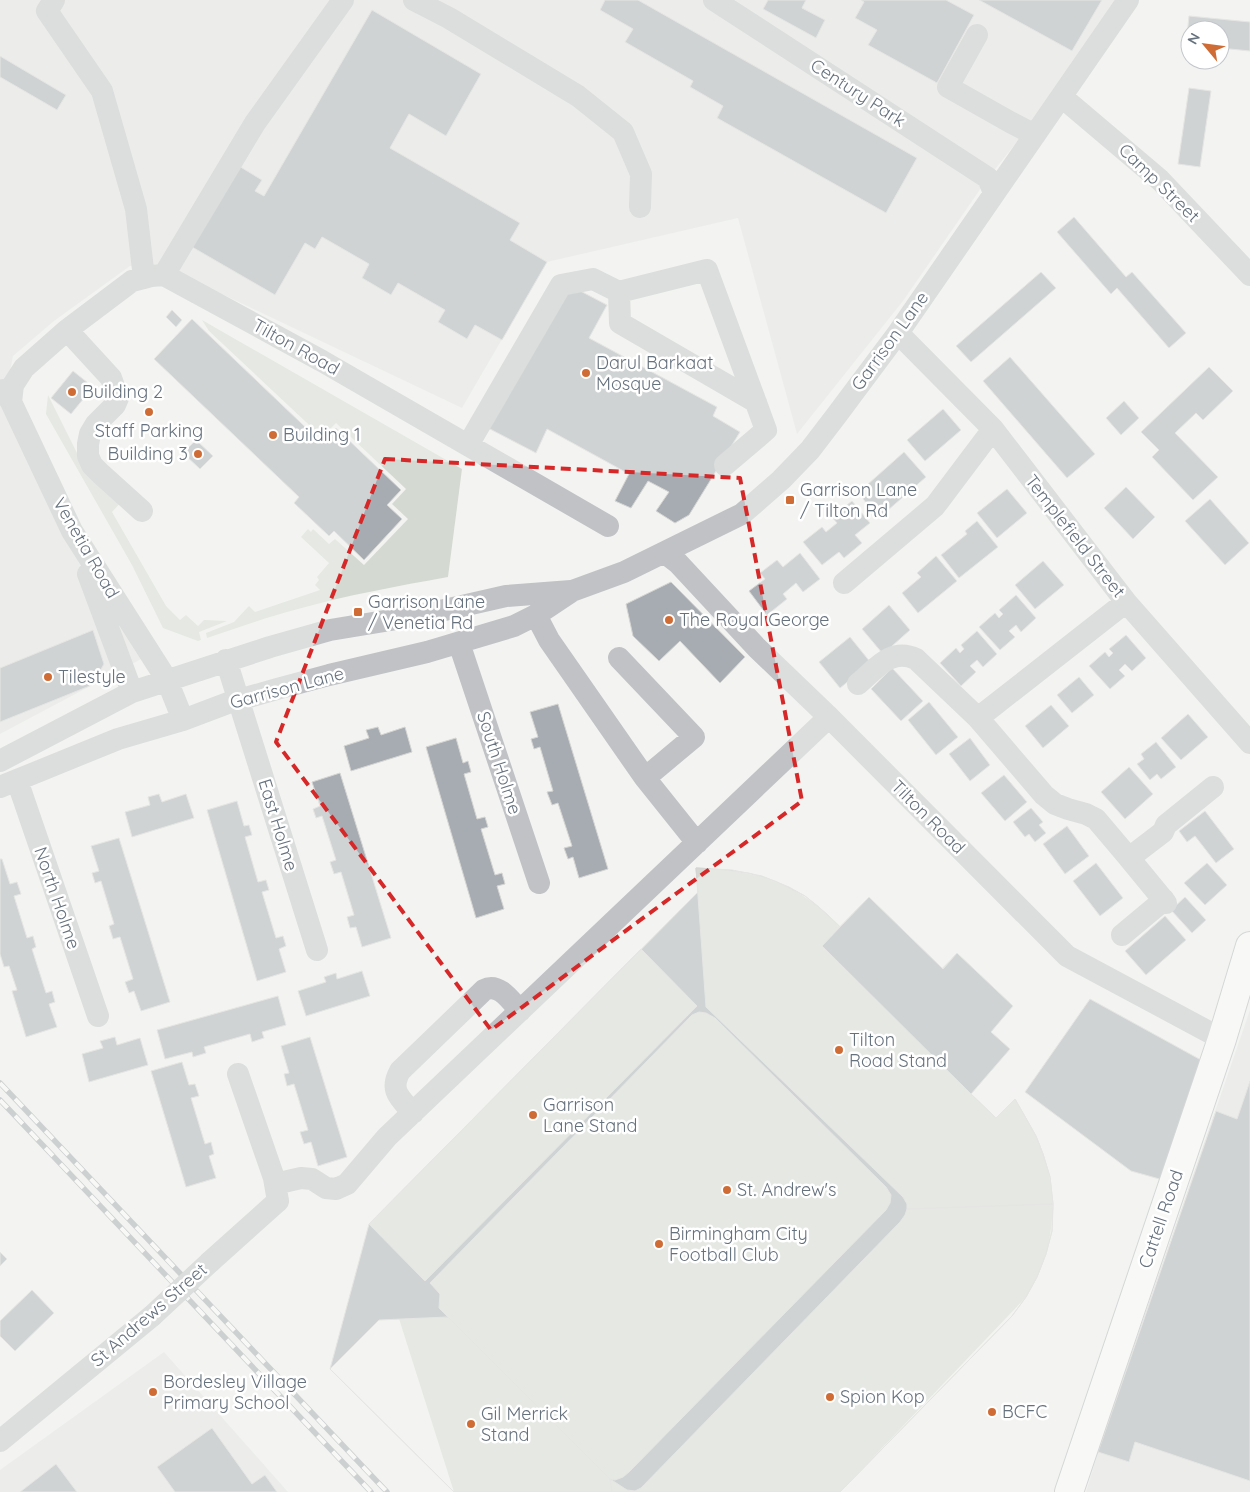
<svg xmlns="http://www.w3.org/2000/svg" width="1250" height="1492" font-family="Quicksand,sans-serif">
<rect width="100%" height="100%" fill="#f3f4f1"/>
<path fill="#e4e5e4" d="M0 0H1115L1044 108 988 178 903 301 797 434 738 218 547 262 462 408 167 268 130 266 54 321 13 356 4 402 147 656 0 734Z
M1250 1010V1492H1086L1098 1452Z
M164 1352 288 1492H0V1470Z"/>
<path fill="#d4dad2" d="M202 320 462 469 448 577C398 586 348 595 298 609 267 617 237 628 207 638L206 633 234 622 249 606 255 612 320 590 315 585 319 580 317 577 329 563 301 537 308 529 311 532 313 529 329 544 335 539 364 565 408 519 392 504 406 489 336 423 322 437 209 331Z
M48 395 81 461 122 501 112 512 166 606 180 620 186 615 198 626 204 620 227 621 199 632 201 640 198 641 163 628 132 565 46 414Z
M696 868C756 870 796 882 840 926L869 897 942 968 957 953 1013 1006 991 1032 1010 1049 971 1094 996 1118 1015 1099C1022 1111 1030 1123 1036 1136 1057 1180 1058 1233 1037 1277 1034 1284 1029 1291 1026 1297L840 1492H454L369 1224 698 892Z"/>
<path fill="#a6acb2" stroke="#d5d5d3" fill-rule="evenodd" d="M605 0H638L917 158 886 213 717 118 723 106 690 87 693 81 625 42 633 29 600 10Z
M768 0H806L802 8 825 20 816 38 763 9Z
M861 0H946L974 15 937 83 868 45 877 30 855 18 864 2Z
M979 0H1102L1072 51Z
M372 10 481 74 446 136 409 114 390 148 520 223 510 240 547 262 502 340 475 325 467 339 438 322 445 310 398 283 391 295 362 278 369 264 322 237 315 249 305 243 275 295 192 247 239 166 262 180 255 191 264 196Z
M1189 16 1250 22V51L1220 48V30H1190V45H1186Z
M0 56 66 95 57 110 0 77Z
M1189 88 1211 91 1200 167 1178 164Z
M1074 217 1126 277 1132 272 1186 333 1169 348 1117 288 1111 294 1057 232Z
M1041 272 1056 288 971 362 956 346Z
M571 286 607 305 589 338 717 407 713 416 740 432 689 515 675 523 656 511 669 492 648 481 631 508 615 501 629 474 547 429 536 453 488 428Z
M172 310 182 320 176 327 166 317Z
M192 319 322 443 336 428 401 490 387 505 402 519 364 560 334 531 329 536 294 503 299 497 154 359Z
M1010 357 1095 454 1067 478 983 381Z
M1209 367 1233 391 1203 420 1196 413 1175 433 1218 477 1193 500 1152 457 1159 450 1141 432Z
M73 371 93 387 71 414 51 398Z
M1124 401 1139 418 1121 435 1106 418Z
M943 409 961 430 925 461 907 440Z
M196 440 213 456 200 469 183 453Z
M904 452 926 477 879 518 858 493Z
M1126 487 1155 517 1133 539 1104 508Z
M1007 489 1027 513 997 538 977 513Z
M1210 499 1249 543 1225 565 1185 521Z
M852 501 870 523 855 535 862 543 844 558 839 552 822 565 803 542 822 527 826 532 837 523 832 517Z
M977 521 998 547 959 578 941 555 967 534 965 531Z
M800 553 820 579 803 592 796 583 783 594 787 599 767 615 749 591 765 579 760 573 777 560 783 567Z
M936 556 957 581 918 613 902 593 921 577 917 573Z
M1043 561 1064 585 1035 609 1015 585Z
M671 582 745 657 720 683 680 641 659 661 633 636 626 604Z
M1016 595 1036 618 1021 632 1016 625 1009 631 1015 637 1000 650 979 627 995 613 999 618 1003 614 999 610Z
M889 605 910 630 883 654 862 629Z
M93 630 104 664 92 685 0 722V668Z
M977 631 997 654 983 667 977 660 970 666 976 672 961 686 940 663 956 648 960 653 964 649 961 645Z
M1126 635 1146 658 1132 671 1125 664 1119 670 1125 676 1110 689 1089 666 1105 652 1109 657 1113 653 1109 649Z
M850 637 871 663 840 688 819 662Z
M892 668 923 701 901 721 871 689Z
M1079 677 1094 695 1072 713 1057 695Z
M929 702 958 737 936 755 908 720Z
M558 704 608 869 579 878 573 857 568 859 564 848 572 846 558 803 552 805 547 792 553 791 540 747 534 749 531 739 538 737 530 712Z
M1051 705 1069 726 1043 748 1025 726Z
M1188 714 1208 737 1181 760 1161 738Z
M378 727 381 735 405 727 412 752 351 771 344 746 369 738 366 730Z
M456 738 463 763 468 761 471 772 464 774 477 819 485 817 488 827 481 829 495 875 502 873 505 884 497 886 504 909 476 918 426 747Z
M970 738 990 765 970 781 949 754Z
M1156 742 1176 767 1161 779 1157 774 1150 780 1137 764 1144 759 1141 754Z
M1129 767 1153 794 1125 819 1101 792Z
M340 773 391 938 362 947 356 927 350 928 347 917 354 915 341 872 334 874 330 862 336 860 322 816 316 818 313 809 320 806 312 782Z
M1004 775 1027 802 1005 821 981 793Z
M159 794 162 802 186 794 194 818 132 837 125 812 150 805 148 797Z
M237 801 244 826 249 825 252 835 245 837 258 882 266 880 269 890 262 892 276 938 283 936 286 946 279 949 286 972 257 981 207 810Z
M1031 808 1043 822 1039 825 1046 833 1035 842 1029 834 1025 837 1013 822Z
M1205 811 1234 849 1216 863 1195 836 1187 842 1179 831Z
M1067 826 1089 856 1065 874 1043 844Z
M119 838 170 1002 141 1011 134 991 129 993 125 982 133 979 120 937 113 939 109 926 114 924 101 881 95 883 92 873 99 871 91 846Z
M0 859H2L10 884 17 882 21 894 14 896 27 938 33 936 36 947 32 949 46 993 52 991 55 1002 49 1004 57 1027 26 1037 12 991 17 990 9 966 4 967 0 954Z
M1096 863 1123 898 1100 916 1073 881Z
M1207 863 1227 885 1205 905 1184 883Z
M696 868 715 869 749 873 775 881 805 896 819 907 840 927 869 897 943 969 957 953 1013 1006 991 1032 1010 1049 971 1094 996 1118 1015 1099 1036 1136 1043 1154 1050 1177 1053 1204 1052 1231 1046 1254 1037 1277 1026 1297 1012 1316 840 1492H454L330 1369 369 1224 698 892ZM699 1012 706 1013 715 1018 886 1187 891 1195 890 1203 886 1210 629 1472 623 1477 615 1480 610 1479 439 1308 440 1294 430 1283 692 1015Z
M696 868 732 870 762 876 789 887 805 896 828 915 840 927 822 946 971 1094 996 1118 1015 1099 1036 1136 1043 1154 1050 1177 1053 1204 907 1209V1204L903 1197 706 1007Z
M1185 897 1206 920 1192 933 1171 910Z
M1165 916 1186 940 1146 975 1125 951Z
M641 949 697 1006 425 1281 369 1224Z
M362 971 370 996 306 1016 298 991 326 982 324 977 336 973 337 979Z
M278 996 286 1025 262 1032 264 1038 252 1042 250 1034 204 1047 206 1053 193 1057 192 1052 165 1059 157 1030Z
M1090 999 1201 1060 1163 1180 1131 1171 1025 1092Z
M115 1037 117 1045 140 1038 148 1065 89 1082 82 1054 103 1048 100 1041Z
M310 1037 347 1157 318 1166 311 1142 304 1144 300 1132 308 1130 294 1084 287 1086 284 1074 289 1073 281 1046Z
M182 1062 189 1085 195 1084 199 1096 191 1098 205 1144 211 1142 214 1154 209 1156 216 1178 186 1187 151 1071Z
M1250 1081V1481L1135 1442 1129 1462 1098 1452 1216 1111 1237 1119Z
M1053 1204 1052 1231 1046 1254 1037 1277 1026 1297 1012 1316 840 1492H612L610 1479 627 1490 635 1491 641 1488 900 1222 905 1215 907 1209Z
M0 1252 7 1259 0 1266Z
M32 1290 54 1313 15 1351 0 1336V1321Z
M448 1317 610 1479 612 1492H454L330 1369 379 1320Z
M212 1428 252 1484 265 1475 277 1492H175L157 1467Z
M56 1464 77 1492H20Z"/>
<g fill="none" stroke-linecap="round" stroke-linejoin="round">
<defs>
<path id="major" d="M1069 1492 1222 1039 1250 946"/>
</defs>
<use href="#major" stroke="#b1b4b8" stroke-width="30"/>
<path stroke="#c0c2c5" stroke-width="22" d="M54 0 47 11 102 91 136 209 144 278
M414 0 449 18 578 96 623 132 641 174 640 207
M714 0 988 178 994 193
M977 35 948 87 1010 122 1035 135
M1062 97 1160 180 1250 275
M164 275 255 123 343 0
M619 292 620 323 756 402
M67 330 111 378 118 398 115 405 96 424 90 434 88 444V456L92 465 101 474 142 511
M898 333 993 429 1126 602 1250 743
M3 390 11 402 72 531 167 680 183 720
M11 402 13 385 24 368 67 330 132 281 151 276 164 275 322 361 608 526
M468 445 561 285 593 279 619 292 707 270 766 430 725 465
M665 553 678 563 757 648 829 717 1067 956 1222 1039
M88 574 132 692
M844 583 935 506 993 429
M536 615 549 640 645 778 697 843
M459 643 539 883
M619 658 694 737 645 778
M226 660 317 950
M858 684C876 669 891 647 916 659L978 718 1044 795 1055 804 1068 809 1086 814 1096 819 1129 858
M978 718 1126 602
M0 761 132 692 270 647 330 630 427 614 506 596 571 591
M17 780 98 1016
M0 787 118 739 183 720 228 703 277 689 329 675 427 652 514 626 536 615 572 591 624 572 742 514 781 480 810 450 836 416 898 333 1128 0
M1166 903 1129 858 1163 832 1166 825 1213 787
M1122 935 1164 900
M413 1113C400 1098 389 1091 400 1071L484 990C499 982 511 1001 520 1011
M275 1184 301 1178 312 1179 326 1188 336 1189 347 1184 387 1137 829 717
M210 1262 278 1201 274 1178 238 1074
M0 1441 152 1316"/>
<use href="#major" stroke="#fff" stroke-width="28"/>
<defs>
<path id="rail" d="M0 1083 387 1492
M0 1100 371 1492"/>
</defs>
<use href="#rail" stroke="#a1a5aa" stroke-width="5.5"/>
<use href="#rail" stroke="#fff" stroke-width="4" stroke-dasharray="11" stroke-linecap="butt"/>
<path stroke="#c0c2c5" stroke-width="22" d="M152 1316 210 1262"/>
</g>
<path d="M0 0H1250V1492H0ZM385 459 740 478 802 801 491 1030 276 742Z" fill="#f3f4f1" fill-opacity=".55" fill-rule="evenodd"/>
<path fill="none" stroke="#d62828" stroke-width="4" stroke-dasharray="10 6" stroke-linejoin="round" d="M385 459 740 478 802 801 491 1030 276 742Z"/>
<g fill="#cf6c35" stroke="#fff" stroke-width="2">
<circle cx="586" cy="373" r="5"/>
<circle cx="72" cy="392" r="5"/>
<circle cx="149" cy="412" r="5"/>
<circle cx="273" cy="435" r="5"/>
<circle cx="198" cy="454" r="5"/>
<rect x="785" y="495" width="10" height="10" rx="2.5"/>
<rect x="353" y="607" width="10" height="10" rx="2.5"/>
<circle cx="669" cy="620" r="5"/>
<circle cx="48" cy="677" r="5"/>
<circle cx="839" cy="1050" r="5"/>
<circle cx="533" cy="1115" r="5"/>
<circle cx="727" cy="1190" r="5"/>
<circle cx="659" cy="1244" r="5"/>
<circle cx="153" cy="1392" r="5"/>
<circle cx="830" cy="1397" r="5"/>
<circle cx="992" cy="1412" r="5"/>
<circle cx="471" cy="1424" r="5"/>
</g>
<g text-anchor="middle" stroke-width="5" stroke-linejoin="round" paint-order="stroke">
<g font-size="18" fill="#66717e" stroke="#fff">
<text transform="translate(858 93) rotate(33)" y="6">Century Park</text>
<text transform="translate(1159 183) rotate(44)" y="6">Camp Street</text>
<text transform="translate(890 341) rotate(-54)" y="6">Garrison Lane</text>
<text transform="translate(296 347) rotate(29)" y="6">Tilton Road</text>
<text transform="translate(1075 536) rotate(52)" y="6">Templefield Street</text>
<text transform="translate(86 548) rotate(60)" y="6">Venetia Road</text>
<text transform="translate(287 688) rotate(-15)" y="6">Garrison Lane</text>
<text transform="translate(499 763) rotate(72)" y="6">South Holme</text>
<text transform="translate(928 817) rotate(45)" y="6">Tilton Road</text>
<text transform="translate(278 825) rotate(73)" y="6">East Holme</text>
<text transform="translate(57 898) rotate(71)" y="6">North Holme</text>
<text transform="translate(1161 1219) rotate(-71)" y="6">Cattell Road</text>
<text transform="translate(149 1315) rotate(-41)" y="6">St Andrews Street</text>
</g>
<g font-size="18" fill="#66717e" stroke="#fff" text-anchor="start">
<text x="596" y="369">Darul Barkaat<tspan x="596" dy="21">Mosque</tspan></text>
<text x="82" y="398">Building 2</text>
<text x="149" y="437" text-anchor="middle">Staff Parking</text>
<text x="283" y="441">Building 1</text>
<text x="188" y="460" text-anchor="end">Building 3</text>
<text x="800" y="496">Garrison Lane<tspan x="800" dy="21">/ Tilton Rd</tspan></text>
<text x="368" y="608">Garrison Lane<tspan x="368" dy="21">/ Venetia Rd</tspan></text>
<text x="679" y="626">The Royal George</text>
<text x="58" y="683">Tilestyle</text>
<text x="849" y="1046">Tilton<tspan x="849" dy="21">Road Stand</tspan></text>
<text x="543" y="1111">Garrison<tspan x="543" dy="21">Lane Stand</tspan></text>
<text x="737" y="1196">St. Andrew's</text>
<text x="669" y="1240">Birmingham City<tspan x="669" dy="21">Football Club</tspan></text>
<text x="163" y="1388">Bordesley Village<tspan x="163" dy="21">Primary School</tspan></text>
<text x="840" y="1403">Spion Kop</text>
<text x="1002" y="1418">BCFC</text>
<text x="481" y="1420">Gil Merrick<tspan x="481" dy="21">Stand</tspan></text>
</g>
</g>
<g transform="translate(1205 45) rotate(299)"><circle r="24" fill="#ffffff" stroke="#c2c6cb"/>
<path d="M0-4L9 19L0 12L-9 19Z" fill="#cf6c35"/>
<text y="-8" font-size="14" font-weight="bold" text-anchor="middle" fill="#66717e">N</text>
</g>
</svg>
